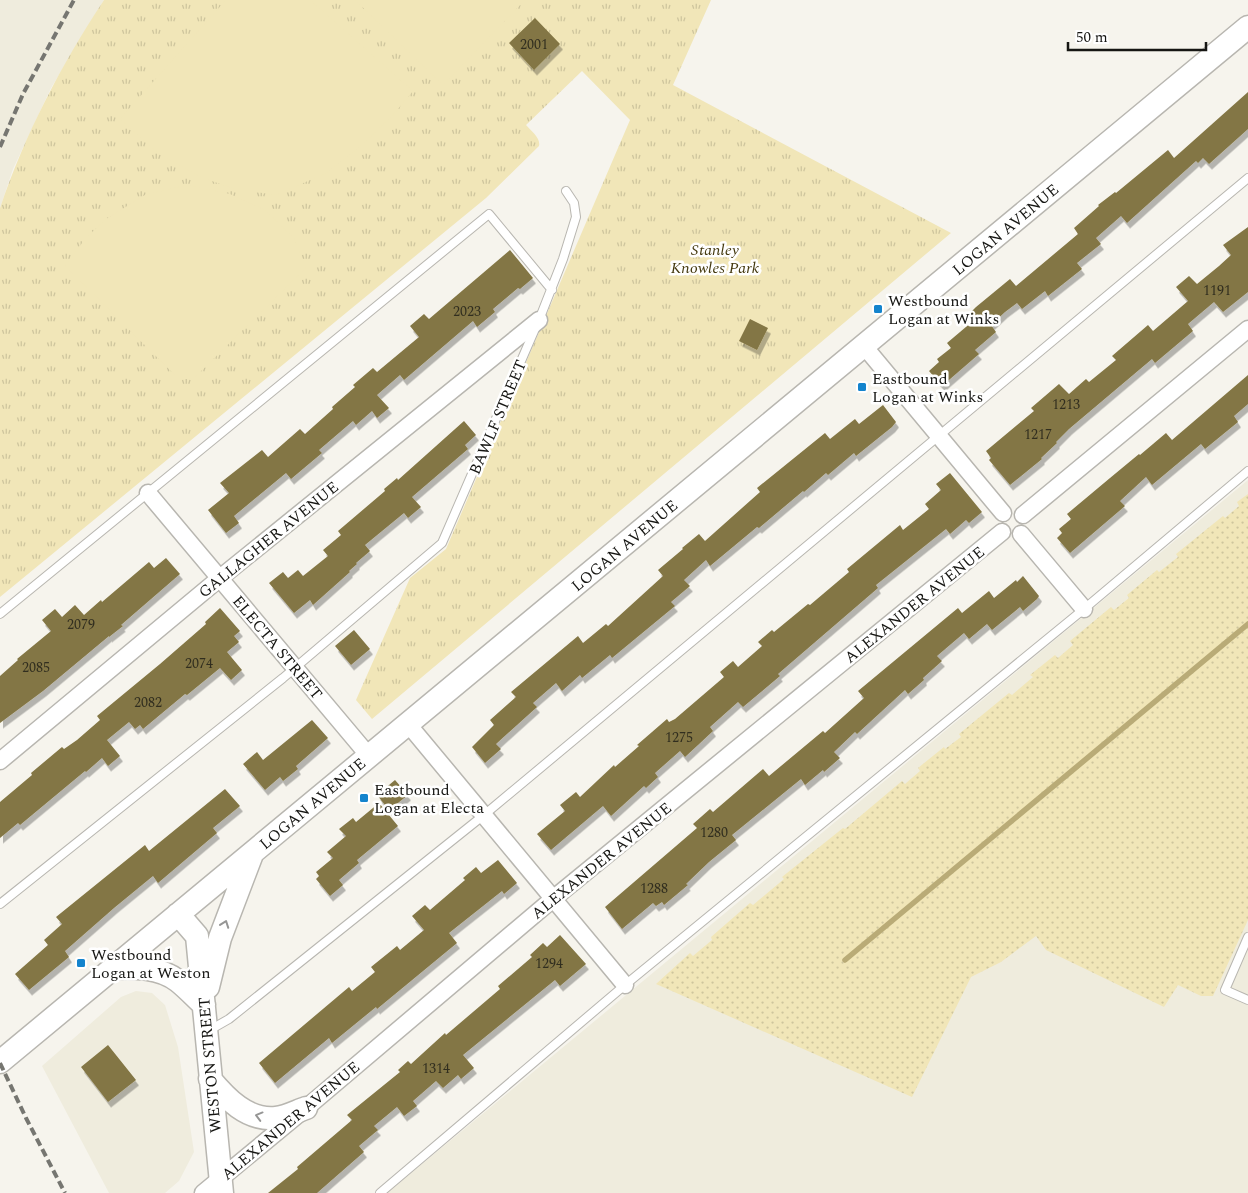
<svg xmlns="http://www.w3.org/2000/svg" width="1248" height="1193" font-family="Spectral,serif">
<defs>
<pattern id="grass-dots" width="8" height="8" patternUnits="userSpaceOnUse" patternTransform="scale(1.25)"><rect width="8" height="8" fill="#f1e6b8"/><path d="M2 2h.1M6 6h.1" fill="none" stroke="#cec59d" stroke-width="1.8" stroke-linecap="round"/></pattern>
<pattern id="park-tufts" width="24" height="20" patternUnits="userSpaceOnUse" patternTransform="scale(1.25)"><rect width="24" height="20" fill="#f1e6b8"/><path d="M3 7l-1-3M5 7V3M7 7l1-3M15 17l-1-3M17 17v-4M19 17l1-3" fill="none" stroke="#cec59d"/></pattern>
<filter id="shadow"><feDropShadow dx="3" dy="5.5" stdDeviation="0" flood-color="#0004"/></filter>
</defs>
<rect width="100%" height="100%" fill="#f6f4ed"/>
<path fill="#efecdd" d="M0 0H104L51 88 13 169 0 208Z
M1248 480V1193H387L509 1092Z
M136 991 152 993 165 1005 178 1047 194 1152 179 1181 165 1193H109L42 1066 121 997Z"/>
<path fill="url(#grass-dots)" d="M1248 494V920L1213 996H1201L1178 985 1164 1007 1046 950 1036 936 1001 962 971 977 912 1097 656 984 690 953 693 956 712 940 711 937 750 903 753 905 784 879 782 877 843 828 845 829 902 781 905 784 920 771 918 768 944 747 945 749 961 737 959 734 1009 693 1012 695 1033 677 1030 675 1055 655 1058 658 1073 645 1070 641 1111 607 1114 610 1129 598 1127 595 1157 570 1159 572 1178 557 1176 554 1223 516 1225 518 1239 506 1237 502Z"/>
<path fill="url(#park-tufts)" d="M104 0H711L673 85 951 233 372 719 356 700 410 578 446 549 630 120 582 71 526 125C531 131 541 138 539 146L486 198 0 597V208C25 134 61 65 104 0Z"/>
<path fill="#f1e6b8" d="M226 0H310L413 91 393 115 362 145 326 173 276 195 235 189 203 178 158 153 120 119Z
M355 0H525L443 85Z
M187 185 230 194 265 210 294 238 306 268 193 379H179L65 266 85 239 106 219 145 195Z"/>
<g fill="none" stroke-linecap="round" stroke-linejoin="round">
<path stroke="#b9ab77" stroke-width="5.5" d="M845 960 1248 624"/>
</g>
<path fill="#837644" filter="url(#shadow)" d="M535 18 560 44 534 70 509 43Z
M1248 92V129L1209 164 1203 158 1198 163 1196 161 1127 223 1121 216 1096 238 1101 244 1077 263 1082 269 1048 296 1045 291 1022 309 1017 303 1005 312 991 325 996 332 975 350 979 354 942 386 929 371 939 362 937 359 951 348 947 343 973 321 968 315 976 307 1010 279 1016 286 1078 234 1074 228 1099 206 1098 205 1115 192 1116 193 1168 150 1174 158Z
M1248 227V292L1223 312 1214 302 1188 324 1193 331 1155 363 1152 359 1069 429 1056 442 1057 443 1041 458 1042 459 1010 485 989 460 991 458 986 451 1034 411 1031 408 1059 384 1069 394 1086 379 1089 382 1116 360 1112 356 1148 325 1153 331 1188 301 1176 287 1189 276 1197 284 1219 266 1231 255 1223 245Z
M510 250 533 278 520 289 518 288 493 309 495 312 477 327 473 321 404 380 400 375 377 395 389 408 377 418 372 411 356 425 353 421 319 450 322 453 291 479 286 473 234 516 239 523 226 533 208 510 229 493 220 483 262 450 268 457 300 429 305 434 333 409 332 407 355 387 353 385 373 368 377 372 419 337 410 326 424 314 429 319Z
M750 319 768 328 757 350 739 341Z
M1248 375V404L1234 416 1238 422 1205 449 1201 444 1152 485 1146 477 1120 501 1125 506 1070 553 1057 538 1062 533 1059 529 1071 519 1067 514 1110 478 1139 454 1140 455 1166 433 1172 440Z
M883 405 896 422 892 427 856 456 854 453 828 475 826 473 804 492 803 491 759 528 757 527 710 566 706 560 684 580 690 586 671 602 675 606 612 658 610 655 582 678 580 675 562 691 556 683 533 703 537 707 496 744 501 749 485 763 472 747 494 725 490 720 516 697 511 692 578 636 583 643 606 624 608 626 663 576 658 570 683 549 682 548 699 534 705 541 760 492 757 488 825 433 830 439 855 419 859 424Z
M464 421 476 435 465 445 468 449 412 497 421 507 408 518 404 513 365 545 370 551 356 563 357 564 349 571 350 572 313 605 310 600 294 613 269 583 283 572 288 578 298 570 303 576 328 556 323 550 341 535 338 531 385 491 384 489 397 478 398 480Z
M950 473 982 512 969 523 966 520 950 534 946 529 876 585 878 588 778 674 780 676 743 707 738 702 710 727 713 731 698 745 685 757 680 751 655 773 658 777 646 788 644 786 611 816 603 806 551 850 537 834 565 811 560 805 576 792 580 797 614 765 615 767 639 746 637 745 667 719 669 722 675 719 724 677 720 672 733 661 738 667 762 646 758 642 772 630 774 632 808 604 810 605 849 572 847 569 900 525 903 530 929 509 925 504 941 490 936 484Z
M166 558 180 574 121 625 123 626 109 637V636L43 691 0 723V676L18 660 17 659 51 631 42 620 55 609 62 617 75 605 84 615 101 600 102 602 149 562 154 568Z
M1023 576 1039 596 1037 599 1023 611 1020 607 992 630 987 624 969 639 964 633 937 656 942 661 923 678 924 680 908 694 905 690 857 734 855 732 834 752 840 758 824 772 823 770 805 785 801 779 732 835 736 840 709 862 686 884 688 885 664 905 662 902 656 906 653 903 622 929 605 907 697 828 693 824 710 809 713 812 763 769 769 776 823 731 825 733 864 698 858 691 958 608 962 613 989 591 994 598 1016 580 1017 582Z
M220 608 240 631 234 636 239 642 227 652 242 670 231 680 220 668 187 695 185 694 143 729 140 725 135 729 129 722 107 740 120 756 108 766 102 758 86 772 85 771 20 825 18 823 0 838V802L32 775 31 773 62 747 64 749 77 740 100 720 97 716 160 664 206 624 205 622Z
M354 630 370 649 351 665 335 646Z
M312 720 328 738 296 766 298 769 283 781 280 777 265 790 243 764 257 752 263 760Z
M395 780 408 795 389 810 377 795Z
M225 789 240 806 213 828 217 833 158 883 153 876 114 908 65 951 69 957 29 990 15 974 48 945 44 940 62 924 56 917 145 845 149 851Z
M379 803 398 826 357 860 359 863 339 880 343 885 330 896 316 879 319 876 316 872 333 858 327 852 346 836 339 829 353 818 356 822Z
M498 860 517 883 504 894 502 891 449 933 457 943 377 1009 376 1007 332 1043 329 1038 275 1083 259 1063 349 987 352 991 375 972 371 967 397 946 400 950 424 930 412 916 425 905 430 910 465 880 463 878 476 867 481 873Z
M560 935 586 964 560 986 555 980 463 1055 474 1068 461 1079 458 1075 443 1088 436 1081 413 1101 417 1106 404 1116 397 1107 374 1126 378 1130 359 1146 364 1152 317 1193H268L298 1169 297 1167 352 1120 347 1115 400 1072 398 1070 408 1061 411 1064 445 1033 446 1035 500 989 498 986 532 957 530 955 543 943 547 947Z
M108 1045 136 1080 108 1102 81 1067Z"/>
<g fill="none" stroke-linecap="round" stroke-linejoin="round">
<defs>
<path id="service" d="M0 614 489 214 552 290
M0 904 283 678 442 543 541 315 563 259 576 217 574 203 566 191
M1248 937 1225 990 1248 1000
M208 1031 229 1019 484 815 1248 178
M380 1193 625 985 1084 609 1248 471"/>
<path id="minor" d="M864 346 1003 513
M148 493 369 756
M1023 515 1248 329
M1021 534 1084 609
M408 724 625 985
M0 761 220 578 539 320
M203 1193 306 1108 554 898 1002 532"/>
<path id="secondary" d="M178 914 197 936 222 1193
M113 968C135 967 160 967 178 981 187 988 195 997 204 1005
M208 987 220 938 252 854
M0 1062 1248 27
M210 1079C226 1098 247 1121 276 1118 286 1117 297 1111 306 1108"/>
</defs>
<use href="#service" stroke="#b8b6b0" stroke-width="10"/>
<use href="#minor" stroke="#b8b6b0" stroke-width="19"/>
<use href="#secondary" stroke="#b8b6b0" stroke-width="25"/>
<use href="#service" stroke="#fff" stroke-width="8"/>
<use href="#minor" stroke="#fff" stroke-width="16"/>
<use href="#secondary" stroke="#fff" stroke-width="22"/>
<path stroke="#767671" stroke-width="4" stroke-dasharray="8 4" stroke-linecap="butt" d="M0 147 23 94 74 0
M0 1063 26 1118 65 1193"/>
</g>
<defs><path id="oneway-chevron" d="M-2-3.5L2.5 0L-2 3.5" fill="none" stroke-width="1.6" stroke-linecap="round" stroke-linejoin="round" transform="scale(1.25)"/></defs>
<g stroke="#969695">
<use href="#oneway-chevron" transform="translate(225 924) rotate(-70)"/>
<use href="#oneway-chevron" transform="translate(259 1116) rotate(-165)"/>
</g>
<g fill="#1484cd" stroke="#fff" stroke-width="2">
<rect x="873" y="304" width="10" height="10" rx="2.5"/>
<rect x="857" y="382" width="10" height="10" rx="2.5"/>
<rect x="359" y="793" width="10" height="10" rx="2.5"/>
<rect x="76" y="958" width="10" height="10" rx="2.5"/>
</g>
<g text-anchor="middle" stroke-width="5" stroke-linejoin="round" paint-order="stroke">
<g font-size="14" fill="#312e1f">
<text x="534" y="49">2001</text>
<text x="1217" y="295">1191</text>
<text x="467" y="316">2023</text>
<text x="1066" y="409">1213</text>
<text x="1038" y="439">1217</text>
<text x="81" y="629">2079</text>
<text x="199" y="668">2074</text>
<text x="36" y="672">2085</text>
<text x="148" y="707">2082</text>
<text x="679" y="742">1275</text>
<text x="714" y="837">1280</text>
<text x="654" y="893">1288</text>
<text x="549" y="968">1294</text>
<text x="436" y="1073">1314</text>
</g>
<g font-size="16" fill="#161613" stroke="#fff">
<text transform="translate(1005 229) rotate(-40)" y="6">LOGAN AVENUE</text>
<text transform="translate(497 417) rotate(-67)" y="6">BAWLF STREET</text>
<text transform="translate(268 539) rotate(-39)" y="6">GALLAGHER AVENUE</text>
<text transform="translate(624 545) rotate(-40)" y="6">LOGAN AVENUE</text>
<text transform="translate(914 604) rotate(-39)" y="6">ALEXANDER AVENUE</text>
<text transform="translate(278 647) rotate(50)" y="6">ELECTA STREET</text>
<text transform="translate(312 803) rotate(-40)" y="6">LOGAN AVENUE</text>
<text transform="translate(601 860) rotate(-39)" y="6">ALEXANDER AVENUE</text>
<text transform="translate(209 1065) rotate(-95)" y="6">WESTON STREET</text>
<text transform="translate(290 1120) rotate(-40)" y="6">ALEXANDER AVENUE</text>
</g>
<g font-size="16" font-style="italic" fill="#44390f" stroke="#fff">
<text x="715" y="255">Stanley<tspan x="715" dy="18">Knowles Park</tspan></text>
</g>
<g font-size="16" fill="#161613" stroke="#fff" text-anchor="start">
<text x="888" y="306">Westbound<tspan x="888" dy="18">Logan at Winks</tspan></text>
<text x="872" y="384">Eastbound<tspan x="872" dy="18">Logan at Winks</tspan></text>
<text x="374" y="795">Eastbound<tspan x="374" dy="18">Logan at Electa</tspan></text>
<text x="91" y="960">Westbound<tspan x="91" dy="18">Logan at Weston</tspan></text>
</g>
</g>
<path d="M1068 42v8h138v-8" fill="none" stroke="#161613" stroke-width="2.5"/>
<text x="1076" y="42" font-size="15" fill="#161613" stroke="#ffffff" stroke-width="4" paint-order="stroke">50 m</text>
</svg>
